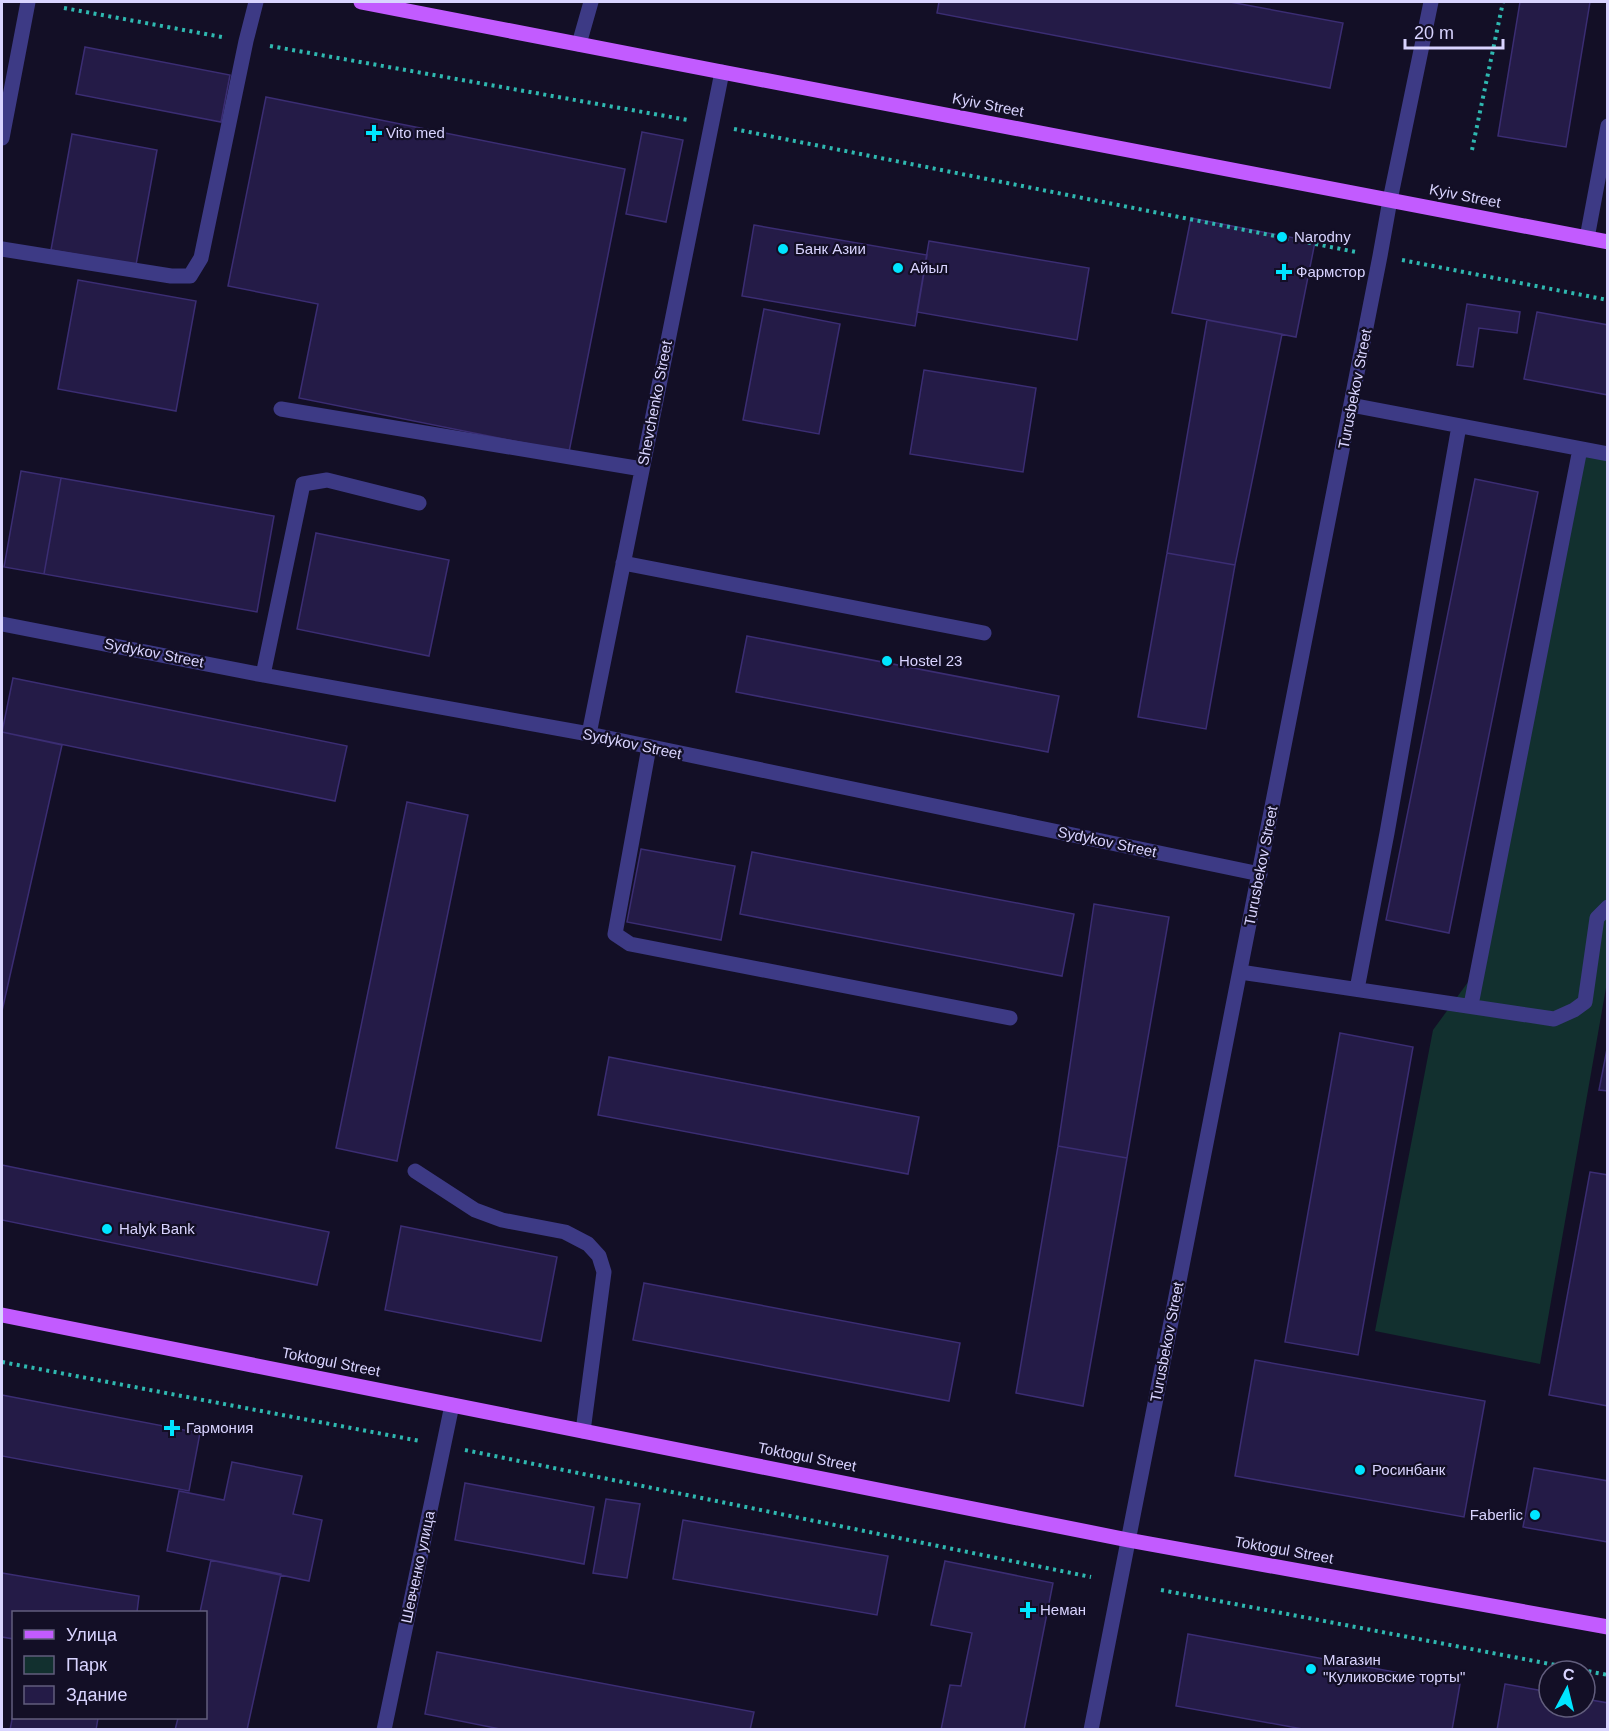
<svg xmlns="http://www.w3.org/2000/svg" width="1609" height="1731" font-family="Arial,sans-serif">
<rect width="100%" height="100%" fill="#130f26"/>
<path fill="#12302f" d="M1580 449 1607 454V982L1540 1364 1375 1331 1433 1030 1479 967Z"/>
<path fill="#241b47" stroke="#3b2d73" stroke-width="1.5" d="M939 2H1230L1343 23 1330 88 937 13Z
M1520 2H1590L1566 147 1498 136Z
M85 47 230 75 221 122 76 94Z
M266 97 625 169 569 452 299 398 318 304 228 286Z
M642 132 683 140 666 222 626 214Z
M72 134 157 150 136 265 51 250Z
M1191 218 1315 242 1296 337 1172 313Z
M754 225 927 255 915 326 742 296Z
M929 241 1089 268 1077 340 917 312Z
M78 280 196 301 176 411 58 389Z
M1467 304 1520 312 1517 333 1479 328 1473 367 1457 365Z
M764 309 840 324 819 434 743 420Z
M1537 312 1608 325V395L1524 379Z
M1207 320 1282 334 1235 565 1167 553Z
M924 370 1036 388 1023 472 910 454Z
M21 471 61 478 44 574 4 567Z
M61 478 274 516 257 612 44 574Z
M1475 479 1538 492 1449 933 1386 920Z
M316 533 449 560 429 656 297 629Z
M1167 553 1235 565 1206 729 1138 717Z
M747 636 1059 696 1048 752 736 692Z
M13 678 347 746 335 801 2 732Z
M2 732 62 745 2 1011Z
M407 802 468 815 397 1161 336 1148Z
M641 849 735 866 721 940 627 922Z
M752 852 1074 914 1062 976 740 914Z
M1094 904 1169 917 1127 1158 1058 1146Z
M1340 1033 1413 1047 1358 1355 1285 1342Z
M1608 1044V1091L1599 1090Z
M609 1057 919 1117 908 1174 598 1115Z
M1058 1146 1127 1158 1083 1406 1016 1393Z
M2 1165 329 1232 317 1285 2 1220Z
M1590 1172 1608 1175V1406L1549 1395Z
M401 1226 557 1257 541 1341 385 1310Z
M644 1283 960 1343 949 1401 633 1340Z
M1255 1360 1485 1401 1464 1517 1235 1476Z
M2 1395 200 1433 189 1491 2 1456Z
M232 1462 302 1476 293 1514 322 1520 309 1581 167 1551 179 1491 224 1500Z
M1534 1468 1608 1481V1542L1523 1527Z
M465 1483 594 1507 584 1564 455 1540Z
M606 1499 640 1504 627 1578 593 1573Z
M683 1520 888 1556 877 1615 673 1579Z
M211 1560 281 1574 247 1730H175L178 1718H206V1612H200Z
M945 1561 1053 1583 1024 1730H941L950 1685 961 1686 972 1633 931 1625Z
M2 1573 139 1596 137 1612H14V1639L2 1637Z
M1188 1634 1460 1684 1452 1730H1308L1176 1706Z
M437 1652 754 1712 750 1730H505L425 1714Z
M1505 1684 1549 1692V1707H1585V1699L1608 1703V1730H1497Z
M14 1709V1718H98L96 1730H10Z"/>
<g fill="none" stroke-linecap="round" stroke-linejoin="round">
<path stroke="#2fb8b0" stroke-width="4" stroke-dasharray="3 4.5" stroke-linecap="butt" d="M64 8 222 37
M270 46 688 120
M734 129 1356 252
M1472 150 1503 2
M1402 260 1608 300
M2 1362 420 1441
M465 1450 1091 1577
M1161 1590 1608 1675"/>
<path stroke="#3d3a85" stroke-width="15" d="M579 44 591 2
M2 138 28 2
M1587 238 1608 126
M2 249 171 276H190L201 258 246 41 256 2
M1351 405 1608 454
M281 409 642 469
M623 563 984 633
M2 624 263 675 589 734 1260 874
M263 675 303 484 327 480 419 503
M589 734 722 72
M649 747 615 934 630 944 1010 1018
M1240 972 1554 1019 1574 1010 1585 1002 1597 918 1608 907
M1357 989 1387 833 1459 426
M1471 1005 1580 449
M415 1171 475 1210 502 1220 565 1232 588 1244 599 1256 604 1272 583 1431
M384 1730 452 1405
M1091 1730 1380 256 1390 200 1431 2"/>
<path stroke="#c25bff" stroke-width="15" d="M361 2 722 72 1608 242
M2 1315 1128 1540 1608 1627"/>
</g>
<g fill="#00e5ff" stroke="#130f26" stroke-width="2">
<path d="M371 124h6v6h6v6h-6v6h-6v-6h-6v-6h6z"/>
<circle cx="1282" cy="237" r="6"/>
<circle cx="783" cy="249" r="6"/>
<circle cx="898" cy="268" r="6"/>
<path d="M1281 263h6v6h6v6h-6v6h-6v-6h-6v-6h6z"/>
<circle cx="887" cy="661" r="6"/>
<circle cx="107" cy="1229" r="6"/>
<path d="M169 1419h6v6h6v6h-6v6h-6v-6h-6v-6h6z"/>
<circle cx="1360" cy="1470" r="6"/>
<circle cx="1535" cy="1515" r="6"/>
<path d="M1025 1601h6v6h6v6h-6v6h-6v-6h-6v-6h6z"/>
<circle cx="1311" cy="1669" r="6"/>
</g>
<g text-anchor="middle" stroke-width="4.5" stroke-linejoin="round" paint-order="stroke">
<g font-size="15" fill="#d9d4ff" stroke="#130f26">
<text transform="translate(988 105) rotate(11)" y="5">Kyiv Street</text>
<text transform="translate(1465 196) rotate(11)" y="5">Kyiv Street</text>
<text transform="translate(1355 389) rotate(-79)" y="5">Turusbekov Street</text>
<text transform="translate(655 403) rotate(-79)" y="5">Shevchenko Street</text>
<text transform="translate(154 653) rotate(11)" y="5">Sydykov Street</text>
<text transform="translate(632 744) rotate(12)" y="5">Sydykov Street</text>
<text transform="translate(1107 842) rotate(12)" y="5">Sydykov Street</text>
<text transform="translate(1261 866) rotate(-79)" y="5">Turusbekov Street</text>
<text transform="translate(1167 1342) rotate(-79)" y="5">Turusbekov Street</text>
<text transform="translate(331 1362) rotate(11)" y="5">Toktogul Street</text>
<text transform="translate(807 1457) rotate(11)" y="5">Toktogul Street</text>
<text transform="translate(1284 1550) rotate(10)" y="5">Toktogul Street</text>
<text transform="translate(418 1567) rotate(-78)" y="5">Шевченко улица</text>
</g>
<g font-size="15" fill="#d9d4ff" stroke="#130f26" text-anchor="start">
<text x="386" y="138">Vito med</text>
<text x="1294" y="242">Narodny</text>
<text x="795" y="254">Банк Азии</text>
<text x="910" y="273">Айыл</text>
<text x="1296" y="277">Фармстор</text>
<text x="899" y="666">Hostel 23</text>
<text x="119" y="1234">Halyk Bank</text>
<text x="186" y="1433">Гармония</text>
<text x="1372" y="1475">Росинбанк</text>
<text x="1523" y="1520" text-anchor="end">Faberlic</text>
<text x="1040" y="1615">Неман</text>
<text x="1323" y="1665">Магазин<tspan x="1323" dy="17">"Куликовские торты"</tspan></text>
</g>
</g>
<rect width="1609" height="1731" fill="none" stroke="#d9d4ff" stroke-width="6"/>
<rect x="12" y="1611" width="195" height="108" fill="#130f26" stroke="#625e7d" stroke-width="1.5"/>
<rect x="24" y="1630" width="30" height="9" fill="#c25bff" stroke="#625e7d" stroke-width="1.5"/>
<text x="66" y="1641" font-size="18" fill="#d9d4ff">Улица</text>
<rect x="24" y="1656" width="30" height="18" fill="#12302f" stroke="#625e7d" stroke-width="1.5"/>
<text x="66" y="1671" font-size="18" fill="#d9d4ff">Парк</text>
<rect x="24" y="1686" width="30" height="18" fill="#241b47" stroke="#625e7d" stroke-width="1.5"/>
<text x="66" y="1701" font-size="18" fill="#d9d4ff">Здание</text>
<g transform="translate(1567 1689) rotate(7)"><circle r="28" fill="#130f26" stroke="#625e7d" stroke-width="1.5"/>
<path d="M0-4.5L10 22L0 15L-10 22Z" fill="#00e5ff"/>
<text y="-9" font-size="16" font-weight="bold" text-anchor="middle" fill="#d9d4ff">С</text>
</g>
<path d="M1405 39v9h98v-9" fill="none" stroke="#d9d4ff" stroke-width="3"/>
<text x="1414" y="39" font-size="18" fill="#d9d4ff" stroke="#130f26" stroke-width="4.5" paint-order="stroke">20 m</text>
</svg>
